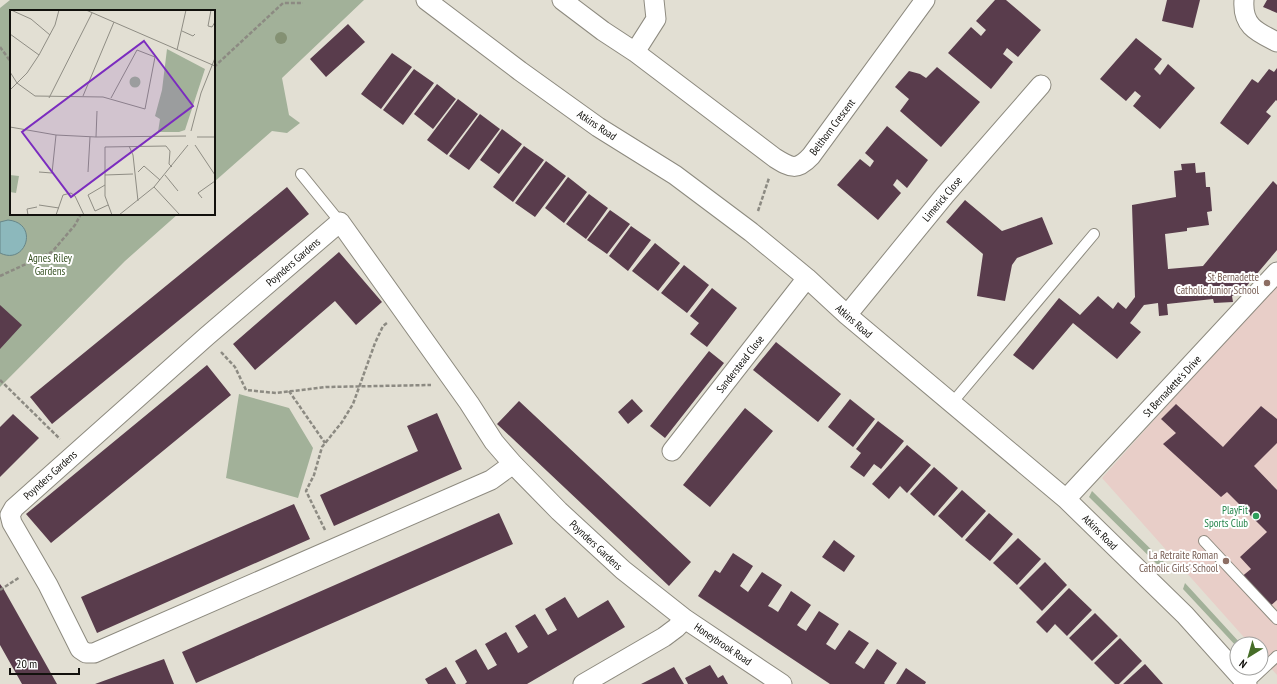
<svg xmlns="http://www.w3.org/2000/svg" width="1277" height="684" font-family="'PT Sans Narrow',sans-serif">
<rect width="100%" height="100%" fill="#e2dfd3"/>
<path fill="#e8cec8" d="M1277 261V675L1261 657V644H1250L1102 478 1249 314 1239 304Z"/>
<path fill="#a2b199" d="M10 0H364L282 78 289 115 300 123 287 133 272 131 214 182V11H11V214H178L125 261 0 387V8Z
M239 394 289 408 313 448 298 498 226 478Z
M1092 491 1172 570 1166 573 1089 497Z
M1185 583 1241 644H1237V647L1183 589Z"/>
<path fill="#8cb8bc" stroke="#678688" d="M8 220C40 223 26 266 0 253V222Z"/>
<path fill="#593c4c" d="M995 0H1006L1041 30 1018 57 1007 48 1003 54 1013 62 991 89 948 53 971 27 981 36 986 30 976 21Z
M1167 0H1200L1193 28 1162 21Z
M1267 0H1277V13L1263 7Z
M348 24 365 42 326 77 310 59Z
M1136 38 1162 59 1154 69 1160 75 1168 64 1195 88 1160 129 1133 106 1141 96 1135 91 1126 101 1100 79Z
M392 53 412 67 381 109 361 94Z
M937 67 980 102 941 147 900 111 909 99 895 87 909 71 920 74 926 78Z
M1277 68V101L1276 100 1266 112 1271 116 1248 145 1220 123 1252 79 1258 83 1269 69 1274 72Z
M414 69 434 83 403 125 383 110Z
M437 84 456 99 433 129 414 114Z
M458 99 478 114 447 155 427 140Z
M480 114 500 129 469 170 449 156Z
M887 126 928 160 907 188 897 179 893 185 901 193 878 220 837 185 860 159 870 167 874 161 865 153Z
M502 129 522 144 499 174 480 160Z
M524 146 544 160 513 202 493 187Z
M546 161 566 176 535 217 515 203Z
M1195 163 1196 173 1205 172 1206 187H1210L1212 211 1207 212 1209 225 1187 228V231L1165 234 1168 269 1203 266 1273 181 1277 185V250L1239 295 1232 296 1233 302 1214 303 1213 299 1167 304 1168 315 1159 316 1158 303 1144 305 1130 323 1141 332 1117 359 1073 323 1033 370 1013 355 1059 298 1080 315 1098 296 1113 309 1118 302 1126 309 1135 297 1132 205 1176 197 1174 171 1182 170 1181 164Z
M568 177 587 192 564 223 545 208Z
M287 187 309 214 52 424 30 397Z
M589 194 608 208 586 239 566 224Z
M965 200 1002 231 1042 217 1053 244 1017 258 1012 265 1005 301 977 296 983 254 946 222Z
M610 210 630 224 607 254 587 240Z
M631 226 651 240 628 271 609 256Z
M655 243 680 263 658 291 632 271Z
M339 252 382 302 356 325 335 301 255 370 233 344Z
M684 265 709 285 687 313 661 293Z
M712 288 737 308 707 347 690 334 699 323 690 316Z
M0 305 22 325 0 349Z
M776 342 841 394 818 422 753 370Z
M709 351 724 363 665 438 650 426Z
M207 365 231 395 51 543 26 514Z
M632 399 643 411 628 424 618 412Z
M850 399 875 419 853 447 828 427Z
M519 401 691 562 669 586 497 424Z
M1176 404 1223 447 1261 406 1277 419V443L1254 466 1277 490V600L1268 608 1240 578 1251 569 1240 557 1267 532 1227 492 1221 497 1163 444 1176 433 1161 419Z
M745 408 773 431 710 507 683 485Z
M437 413 462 469 334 526 320 495 418 451 407 426Z
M13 414 39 438 0 477V427Z
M878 421 904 441 881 469 874 464 864 477 850 467 861 453 856 449Z
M907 445 931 465 907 493 900 486 889 499 872 484Z
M934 467 958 488 934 516 910 494Z
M962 490 986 511 962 538 938 516Z
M294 504 310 539 97 633 81 597Z
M499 513 513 544 196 683 182 652Z
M989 513 1013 534 990 561 965 540Z
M1018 538 1041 559 1017 585 993 563Z
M834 540 855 556 844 572 822 557Z
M733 553 753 566 740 586 748 592 762 572 782 585 768 606 772 608 778 612 791 591 811 605 797 625 801 628 806 631 819 611 839 624 826 644 835 650 849 630 869 643 855 663 864 669 877 649 897 663 884 683 885 684H830L698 596 715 570 720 573Z
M1045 562 1067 585 1042 611 1019 588Z
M0 584 3 588 57 684H22L0 645Z
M1069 588 1092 610 1067 636 1055 624 1047 633 1036 622Z
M565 597 578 618 608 600 625 627 527 684H465L467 682 455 661 476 649 488 670 497 665 485 644 506 632 518 653 522 651 528 647 515 626 535 614 548 635 557 630 545 609Z
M1095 613 1118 636 1092 661 1069 638Z
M1120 638 1142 661 1119 684H1115L1094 663Z
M164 659 174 684H95Z
M1145 664 1163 684H1123Z
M710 665 718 678 723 675 728 684H688L685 678Z
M446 667 456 684H428L425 679Z
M674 667 684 684H641L659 675Z
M906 668 926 682 925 684H896Z"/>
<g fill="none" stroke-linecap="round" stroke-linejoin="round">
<defs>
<path id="lane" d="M301 174 340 222
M952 403 1094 234
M1204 541 1277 619
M1247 684 1277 656"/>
<path id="street" d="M426 0 520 71 598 127 675 175 751 232 807 278 847 315 1066 499 1185 615 1247 684
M562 0 603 31 635 52 775 158C791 168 797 171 811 156L925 0
M1244 0C1242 26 1257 32 1277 42
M635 52 656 19 654 0
M847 315 945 195 1041 85
M672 451 807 278
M513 464 491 480 94 653H86L80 649 48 585 12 523 10 515 14 508 207 336 340 222 469 403 494 442 513 464 559 511 623 570 685 619 782 684
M1066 499 1277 272
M583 684 664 637 676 628 685 619"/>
</defs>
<use href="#lane" stroke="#8d8a7f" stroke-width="12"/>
<use href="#street" stroke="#8d8a7f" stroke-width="21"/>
<path stroke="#8c8a82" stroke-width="2.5" stroke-dasharray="4 2" stroke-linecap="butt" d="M0 47 11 62
M214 67 283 3H303
M758 211 769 178
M0 276 52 252 75 225 81 214
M221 352 235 367 246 390 276 393 326 387 431 385
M0 380 60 439
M289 391 325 443
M325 530 306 491 314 475 322 447 342 422 353 404 375 343 383 326 387 323
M0 590 20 577"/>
<use href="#lane" stroke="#fff" stroke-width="10"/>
<use href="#street" stroke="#fff" stroke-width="19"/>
</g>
<circle fill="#849173" cx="281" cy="38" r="6"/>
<g fill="#8d6e63" stroke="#fff" stroke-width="1.5">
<circle cx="1267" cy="283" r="4"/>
<circle cx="1226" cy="561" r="4"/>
</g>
<circle fill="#2e9e5b" stroke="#fff" stroke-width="1.5" cx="1256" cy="516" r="4"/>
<g text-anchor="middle" stroke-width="4" stroke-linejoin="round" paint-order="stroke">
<g font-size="11" fill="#12110d" stroke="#fff">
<text transform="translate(597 125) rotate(34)" y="4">Atkins Road</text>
<text transform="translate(832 127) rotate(-53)" y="4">Belthorn Crescent</text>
<text transform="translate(942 199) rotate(-50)" y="4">Limerick Close</text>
<text transform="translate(293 262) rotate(-41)" y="4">Poynders Gardens</text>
<text transform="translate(854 321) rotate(41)" y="4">Atkins Road</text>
<text transform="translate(740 364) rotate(-52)" y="4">Sanderstead Close</text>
<text transform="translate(1172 386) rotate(-47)" y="4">St Bernadette's Drive</text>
<text transform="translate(50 475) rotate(-42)" y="4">Poynders Gardens</text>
<text transform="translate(1100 532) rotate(45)" y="4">Atkins Road</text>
<text transform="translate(596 545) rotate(43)" y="4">Poynders Gardens</text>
<text transform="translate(723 644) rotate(34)" y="4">Honeybrook Road</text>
</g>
<g font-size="11" fill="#375224" stroke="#fff">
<text x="50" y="262">Agnes Riley<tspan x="50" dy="13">Gardens</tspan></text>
</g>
<g font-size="11" fill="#785e54" stroke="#fff" text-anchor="end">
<text x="1259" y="281">St Bernadette<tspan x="1259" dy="13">Catholic Junior School</tspan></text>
<text x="1218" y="559">La Retraite Roman<tspan x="1218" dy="13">Catholic Girls' School</tspan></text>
</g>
<g font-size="11" fill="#27864d" stroke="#fff" text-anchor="end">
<text x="1248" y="514">PlayFit<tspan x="1248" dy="13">Sports Club</tspan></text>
</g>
</g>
<g transform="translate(10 10)">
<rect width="205" height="205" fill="#e2dfd3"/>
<path d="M157 39 195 59 175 120 169 122H148L150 109 145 106 152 80ZM119.5 72a5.5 5.5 0 1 1 11 0a5.5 5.5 0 1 1-11 0ZM0 165 9 166 6 183 0 182Z" fill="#a2b199"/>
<path fill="none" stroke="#8f8d84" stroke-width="1" d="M1 0 21 9 40 25M76 0 205 56M201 0 198 16 202 17 205 12M172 21 183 26 185 24M0 24 29 45M167 40 176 0M0 62 7 73 25 86 93 87 135 99 145 47 127 40 101 88M0 80 17 63 29 45 45 15 49 0M73 86 104 12M39 88 82 3M0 117 46 125 86 127 176 126M181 121 191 83 205 48M86 127 87 101M187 127H205M185 135 205 165M119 136 123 145 128 191M29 162 42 163 46 125M78 162 80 127M128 162 134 156 150 170M95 165 123 164M155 165 168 181M95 175 78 185 85 201 98 195M144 177 170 205M192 188 188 183 205 171M29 195 49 198M18 205 17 199 27 197M46 205 53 185 61 183 65 186 74 205M102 205 95 186V137L156 136 160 141 159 154 162 157M109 205 144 177 178 135"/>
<path fill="#7b2cbf" fill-opacity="0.15" stroke="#7b2cbf" stroke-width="2" d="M134 31 183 96 61 187 12 122Z"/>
<rect width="205" height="205" fill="none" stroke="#12110d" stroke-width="2"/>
</g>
<g transform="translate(1249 656) rotate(217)"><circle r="19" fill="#ffffff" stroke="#a0a09e"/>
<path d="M0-3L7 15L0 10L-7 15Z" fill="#466d28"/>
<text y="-6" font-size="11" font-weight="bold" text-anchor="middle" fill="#12110d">N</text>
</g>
<path d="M10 668v6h69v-6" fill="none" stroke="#12110d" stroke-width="2"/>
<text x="16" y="668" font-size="12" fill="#12110d" stroke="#ffffff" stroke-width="3" paint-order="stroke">20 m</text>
</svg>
